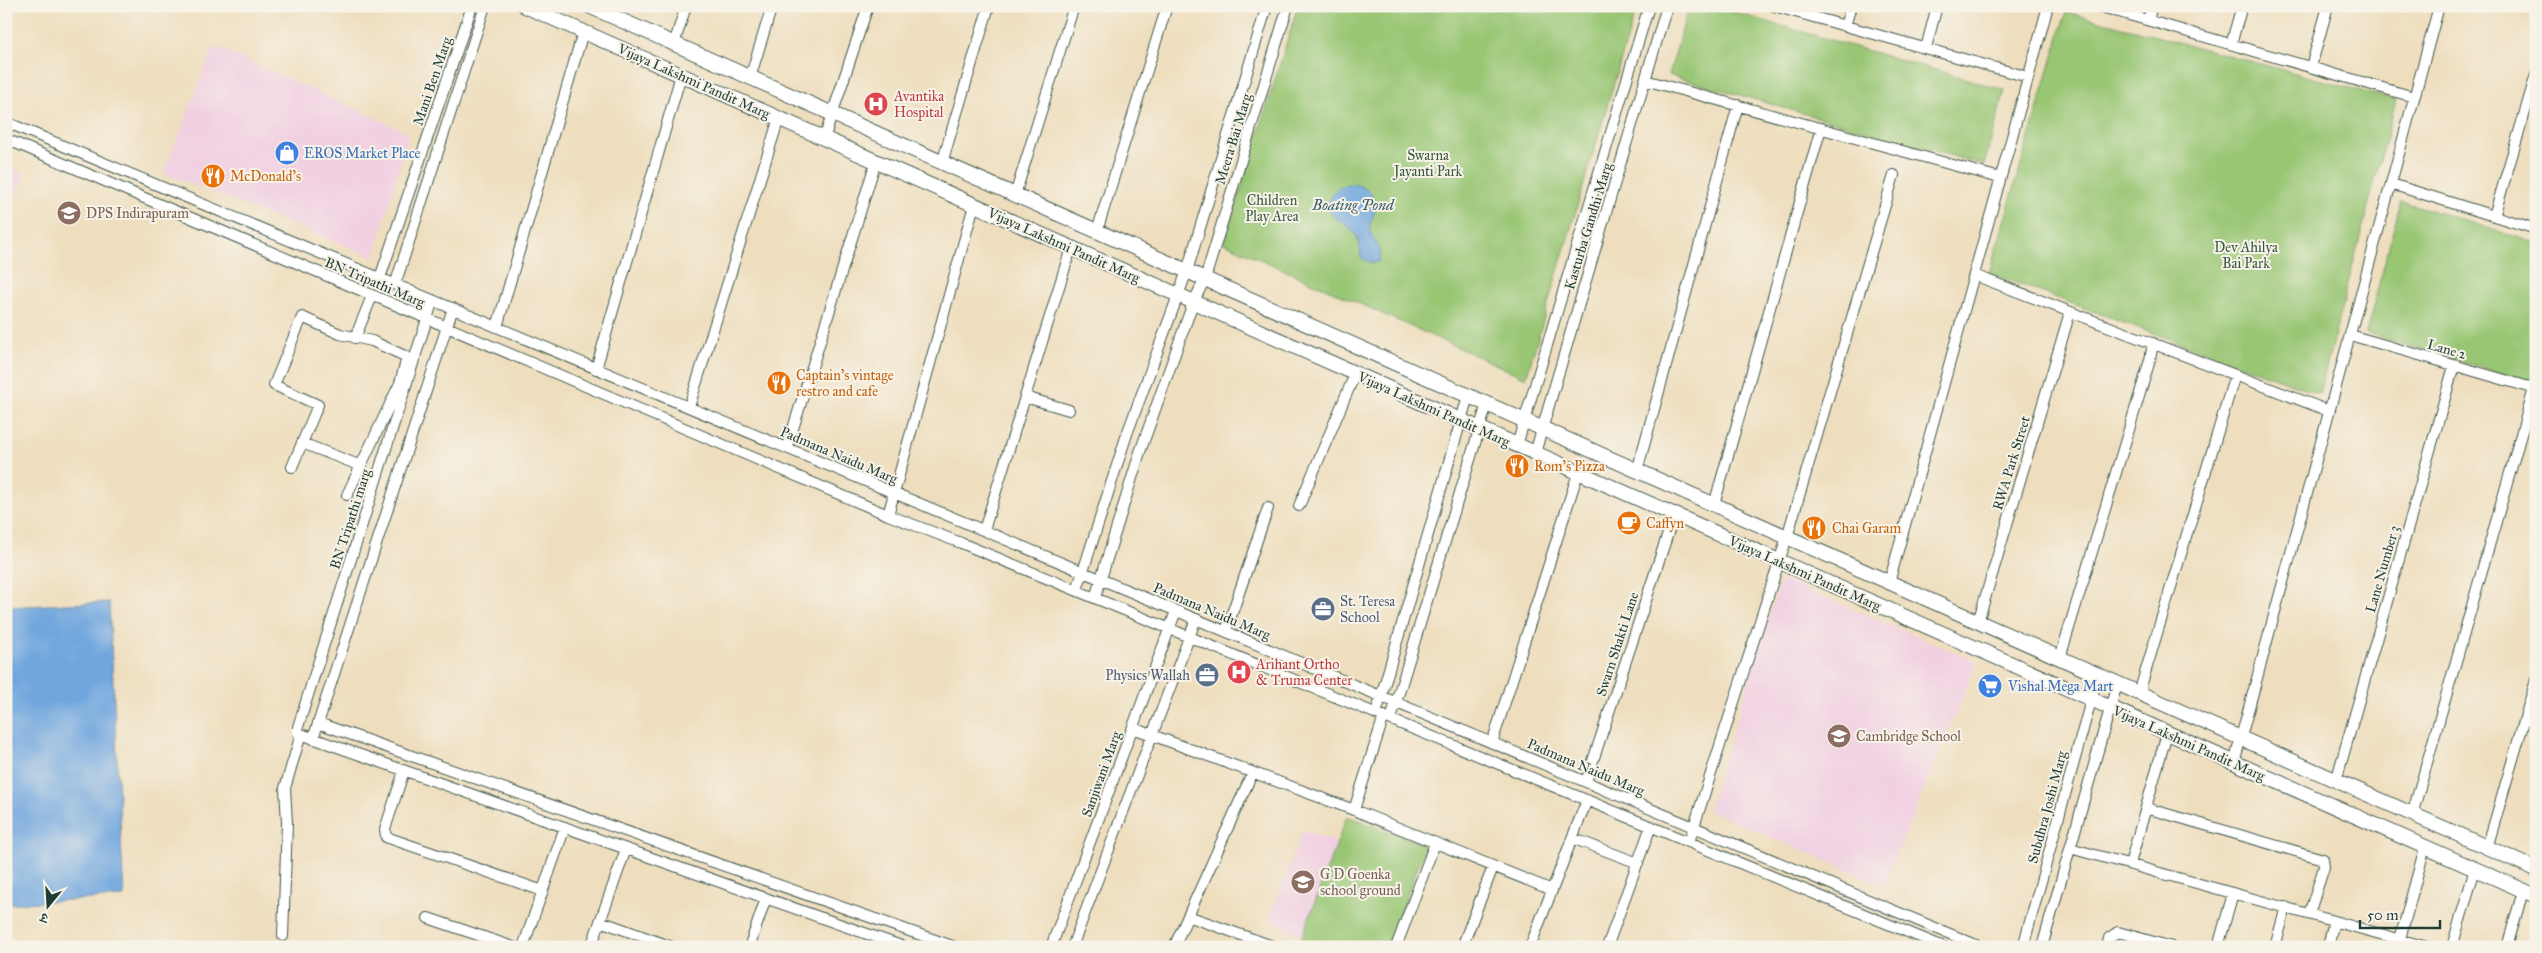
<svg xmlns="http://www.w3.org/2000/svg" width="2542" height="953" font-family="'IM FELL Great Primer','Noto Serif Devanagari',serif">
<rect width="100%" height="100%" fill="#f7f3e8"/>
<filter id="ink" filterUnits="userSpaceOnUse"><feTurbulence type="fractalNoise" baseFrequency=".02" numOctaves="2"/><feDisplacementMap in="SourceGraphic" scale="10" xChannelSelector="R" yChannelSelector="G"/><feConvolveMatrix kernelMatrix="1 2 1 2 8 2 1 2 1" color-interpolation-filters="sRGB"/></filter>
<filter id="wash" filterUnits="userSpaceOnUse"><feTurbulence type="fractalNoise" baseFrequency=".0096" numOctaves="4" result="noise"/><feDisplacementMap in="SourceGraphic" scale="20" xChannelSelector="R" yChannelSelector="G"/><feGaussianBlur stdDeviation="1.12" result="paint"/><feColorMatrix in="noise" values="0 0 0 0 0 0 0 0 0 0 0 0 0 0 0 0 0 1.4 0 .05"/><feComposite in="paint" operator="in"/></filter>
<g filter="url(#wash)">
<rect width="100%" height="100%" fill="#eedebe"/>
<path fill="#f1d0e2" d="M214 46 409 133 374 257 164 173Z
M6 166 25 174 6 216Z
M1781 579 1977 662 1884 885 1708 810Z
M1303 830 1337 843 1302 935 1269 920Z"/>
<path fill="#98c673" stroke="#5c8254" d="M1298 6H1637L1526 378 1224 243Z
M1689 6H1712L2005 90 1984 165 1669 75Z
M2066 12 2396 100 2319 394 1989 273Z
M2401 201 2536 243V384L2366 333Z
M1347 816 1426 845 1387 947H1303L1299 945Z"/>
<path fill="#70a6de" stroke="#487289" d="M1348 184C1365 184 1377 194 1374 213 1373 218 1369 223 1370 228 1371 238 1378 244 1381 253L1378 262 1371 263 1361 258C1360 249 1360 241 1355 234 1347 220 1322 219 1330 199 1334 190 1339 187 1348 184Z
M109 602 124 897 6 904V607Z"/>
</g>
<g filter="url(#ink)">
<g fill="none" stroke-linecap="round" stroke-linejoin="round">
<defs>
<path id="street" d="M1774 6 2028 77
M2098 6 2414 97
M2148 20 2152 6
M1845 26 1851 6
M674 44 686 6
M2231 44 2242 6
M1926 48 1937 6
M2311 67 2328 6
M750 78 772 6
M1645 80 2000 178
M6 122 1981 947
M6 139 888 515 961 543 1944 947
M824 139 868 6
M942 163 989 6
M2391 184 2536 229
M1015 195 1074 6
M2494 216 2536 75
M1097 231 1167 6
M1974 275 2329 411
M380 278 472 6
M395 285 485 6
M433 300 298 727V733L904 947
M497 327 583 32
M2350 335 2536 389
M355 338 372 296
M596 369 681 75
M1025 397 1069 410
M689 407 779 118
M302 443 361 466
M1517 445 1649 6
M787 448 876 161
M1535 453 1667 6
M292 467 318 405 274 385 302 317 340 334 372 341 407 357 400 383 347 495
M1637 471 1738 105
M1714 505 1821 128
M1299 506 1355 374
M888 515 974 205
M984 530 1071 248
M1889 583 2048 6
M1077 590 1127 434 1187 271 1267 6
M1095 598 1140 452 1193 303 1205 279 1288 6
M1978 622 2070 312
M1226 631 1268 508
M2060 658 2150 360 2153 343
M2139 693 2235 375
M1376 714 1468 396
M1391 719 1487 404
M318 723 955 947
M1133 728 1354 810 1552 890
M313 739 453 308
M1492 743 1578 473
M2234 763 2439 6
M404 771 385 829 386 837 543 891
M2336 781 2454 366
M1586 782 1674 515
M2146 808 2323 859 2324 867 2309 914
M1354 810 1384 716
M2412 815 2534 389
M1572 838 1638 863
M1689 842 1787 537 1894 175
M2070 848 2427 947
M2487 848 2536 680
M2130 864 2167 733
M1188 916 1275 947
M428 918 513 947
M600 921 672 947
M283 936 287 823 285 788 301 734
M2400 939 2425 847
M751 942 766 898
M523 947 565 827
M591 947 626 849
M1051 947 1176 611
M1072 947 1196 619
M1174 947 1252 774
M1396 947 1435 843
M1462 947 1493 867
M1530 947 1587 800
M1607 947 1651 826
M2023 947 2098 675
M2042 947 2117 684
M2107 947 2109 938 2118 932 2172 947
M2218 947 2233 893
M2275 947 2286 907
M2328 947 2334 921
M2452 947 2475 869
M2507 947 2523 891"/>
<path id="secondary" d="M525 6 2536 896
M589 6 2536 869"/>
</defs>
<use href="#street" stroke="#3e5549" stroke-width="12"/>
<use href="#secondary" stroke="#3e5549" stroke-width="16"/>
<use href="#street" stroke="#fff" stroke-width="10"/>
<use href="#secondary" stroke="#fff" stroke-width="14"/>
</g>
</g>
<defs>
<symbol id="hospital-disc" viewBox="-11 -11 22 22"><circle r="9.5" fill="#e0444e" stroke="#f7f3e8"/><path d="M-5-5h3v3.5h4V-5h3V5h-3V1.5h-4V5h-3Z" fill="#fff"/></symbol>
<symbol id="shop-disc" viewBox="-11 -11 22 22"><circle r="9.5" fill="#3f7fe0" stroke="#f7f3e8"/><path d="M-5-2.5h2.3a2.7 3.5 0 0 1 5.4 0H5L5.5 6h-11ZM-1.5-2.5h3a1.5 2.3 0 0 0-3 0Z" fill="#fff"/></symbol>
<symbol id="restaurant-disc" viewBox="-11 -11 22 22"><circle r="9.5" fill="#e8710a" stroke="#f7f3e8"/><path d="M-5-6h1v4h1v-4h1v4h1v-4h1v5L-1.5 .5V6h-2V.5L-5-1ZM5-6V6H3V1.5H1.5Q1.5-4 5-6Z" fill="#fff"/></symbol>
<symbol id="school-disc" viewBox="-11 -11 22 22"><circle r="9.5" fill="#8d6e63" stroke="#f7f3e8"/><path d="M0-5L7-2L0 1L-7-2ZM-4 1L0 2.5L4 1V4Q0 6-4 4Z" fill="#fff"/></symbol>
<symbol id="cafe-disc" viewBox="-11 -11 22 22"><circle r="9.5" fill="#e8710a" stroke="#f7f3e8"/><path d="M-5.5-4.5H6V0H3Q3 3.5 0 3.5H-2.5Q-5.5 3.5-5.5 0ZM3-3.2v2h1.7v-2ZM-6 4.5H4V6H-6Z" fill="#fff"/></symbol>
<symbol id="office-disc" viewBox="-11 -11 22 22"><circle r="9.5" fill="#5c6f8a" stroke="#f7f3e8"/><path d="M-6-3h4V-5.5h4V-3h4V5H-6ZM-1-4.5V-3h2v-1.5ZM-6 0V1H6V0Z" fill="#fff"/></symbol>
<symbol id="supermarket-disc" viewBox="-11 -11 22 22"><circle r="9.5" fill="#3f7fe0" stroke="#f7f3e8"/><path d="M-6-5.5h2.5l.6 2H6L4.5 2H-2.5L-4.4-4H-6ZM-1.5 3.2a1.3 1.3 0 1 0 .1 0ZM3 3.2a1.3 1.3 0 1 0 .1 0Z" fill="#fff"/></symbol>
</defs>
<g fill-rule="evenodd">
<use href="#hospital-disc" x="862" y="90" width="28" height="28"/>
<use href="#shop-disc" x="273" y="139" width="28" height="28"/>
<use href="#restaurant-disc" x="199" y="162" width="28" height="28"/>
<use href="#school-disc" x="55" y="199" width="28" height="28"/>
<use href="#restaurant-disc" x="765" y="369" width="28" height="28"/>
<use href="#restaurant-disc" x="1503" y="452" width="28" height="28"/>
<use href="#cafe-disc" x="1615" y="509" width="28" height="28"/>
<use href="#restaurant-disc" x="1800" y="514" width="28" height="28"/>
<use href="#office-disc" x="1309" y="595" width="28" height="28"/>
<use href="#hospital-disc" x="1225" y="658" width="28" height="28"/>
<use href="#office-disc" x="1193" y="661" width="28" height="28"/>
<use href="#supermarket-disc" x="1976" y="672" width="28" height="28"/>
<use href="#school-disc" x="1825" y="722" width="28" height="28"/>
<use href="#school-disc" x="1289" y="868" width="28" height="28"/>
</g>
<g text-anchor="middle" stroke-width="4" stroke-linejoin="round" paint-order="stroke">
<g font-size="14" fill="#1f3d34" stroke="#f7f3e8">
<text transform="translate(432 81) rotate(-71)" y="5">Mani Ben Marg</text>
<text transform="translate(694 81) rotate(24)" y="5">Vijaya Lakshmi Pandit Marg</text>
<text transform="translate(1233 139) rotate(-73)" y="5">Meera Bai Marg</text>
<text transform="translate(1588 226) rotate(-73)" y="5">Kasturba Gandhi Marg</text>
<text transform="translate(1064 245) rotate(24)" y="5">Vijaya Lakshmi Pandit Marg</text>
<text transform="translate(375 282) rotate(23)" y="5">BN Tripathi Marg</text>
<text transform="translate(2447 349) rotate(16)" y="5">Lane 2</text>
<text transform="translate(1434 409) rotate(24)" y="5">Vijaya Lakshmi Pandit Marg</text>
<text transform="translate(839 455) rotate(23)" y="5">Padmana Naidu Marg</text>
<text transform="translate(2011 463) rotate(-73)" y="5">RWA Park Street</text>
<text transform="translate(350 519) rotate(-72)" y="5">BN Tripathi marg</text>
<text transform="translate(2382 569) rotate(-74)" y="5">Lane Number 3</text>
<text transform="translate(1805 573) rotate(24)" y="5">Vijaya Lakshmi Pandit Marg</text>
<text transform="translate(1212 611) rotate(23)" y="5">Padmana Naidu Marg</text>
<text transform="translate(1617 644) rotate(-72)" y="5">Swarn Shakti Lane</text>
<text transform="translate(2189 743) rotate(24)" y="5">Vijaya Lakshmi Pandit Marg</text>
<text transform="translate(1586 767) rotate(23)" y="5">Padmana Naidu Marg</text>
<text transform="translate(1101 774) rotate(-70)" y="5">Sanjiwani Marg</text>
<text transform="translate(2047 807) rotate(-75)" y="5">Subdhra Joshi Marg</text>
</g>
<g font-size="14" fill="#be3a42" stroke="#f7f3e8" text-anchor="start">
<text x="894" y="101">Avantika<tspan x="894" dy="16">Hospital</tspan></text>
<text x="1256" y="669">Arihant Ortho<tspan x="1256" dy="16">&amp; Truma Center</tspan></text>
</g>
<g font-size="14" fill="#366cbe" stroke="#f7f3e8" text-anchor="start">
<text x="304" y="158">EROS Market Place</text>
<text x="2008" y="691">Vishal Mega Mart</text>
</g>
<g font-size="14" fill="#375841" stroke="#f7f3e8">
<text x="1428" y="160">Swarna<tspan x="1428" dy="16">Jayanti Park</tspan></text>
<text x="1272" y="205">Children<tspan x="1272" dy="16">Play Area</tspan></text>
<text x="2246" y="252">Dev Ahilya<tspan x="2246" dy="16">Bai Park</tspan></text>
</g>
<g font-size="14" fill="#c56008" stroke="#f7f3e8" text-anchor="start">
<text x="230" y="181">McDonald's</text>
<text x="796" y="380">Captain's vintage<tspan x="796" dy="16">restro and cafe</tspan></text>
<text x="1534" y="471">Rom's Pizza</text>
<text x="1646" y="528">Caffyn</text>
<text x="1832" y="533">Chai Garam</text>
</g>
<g font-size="14" fill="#785e54" stroke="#f7f3e8" text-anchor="start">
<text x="86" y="218">DPS Indirapuram</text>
<text x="1856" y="741">Cambridge School</text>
<text x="1320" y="879">G D Goenka<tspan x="1320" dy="16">school ground</tspan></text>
</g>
<g font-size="14" fill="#4e5e75" stroke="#f7f3e8" text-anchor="start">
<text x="1340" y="606">St. Teresa<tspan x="1340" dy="16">School</tspan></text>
<text x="1190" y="680" text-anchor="end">Physics Wallah</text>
</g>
<g font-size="15" font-style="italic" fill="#375c67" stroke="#f7f3e8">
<text x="1353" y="210">Boating Pond</text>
</g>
</g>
<rect width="2542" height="953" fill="none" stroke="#f7f3e8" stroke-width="25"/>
<g transform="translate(48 906) rotate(198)" stroke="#f7f3e8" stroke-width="4" paint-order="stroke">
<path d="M0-4L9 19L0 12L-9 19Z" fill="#1f3d34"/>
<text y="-8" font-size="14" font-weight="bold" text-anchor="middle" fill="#1f3d34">उ</text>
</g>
<path d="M2360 920v8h80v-8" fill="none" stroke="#1f3d34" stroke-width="2.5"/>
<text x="2367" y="920" font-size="15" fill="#1f3d34" stroke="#f7f3e8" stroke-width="4" paint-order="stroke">50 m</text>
</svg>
